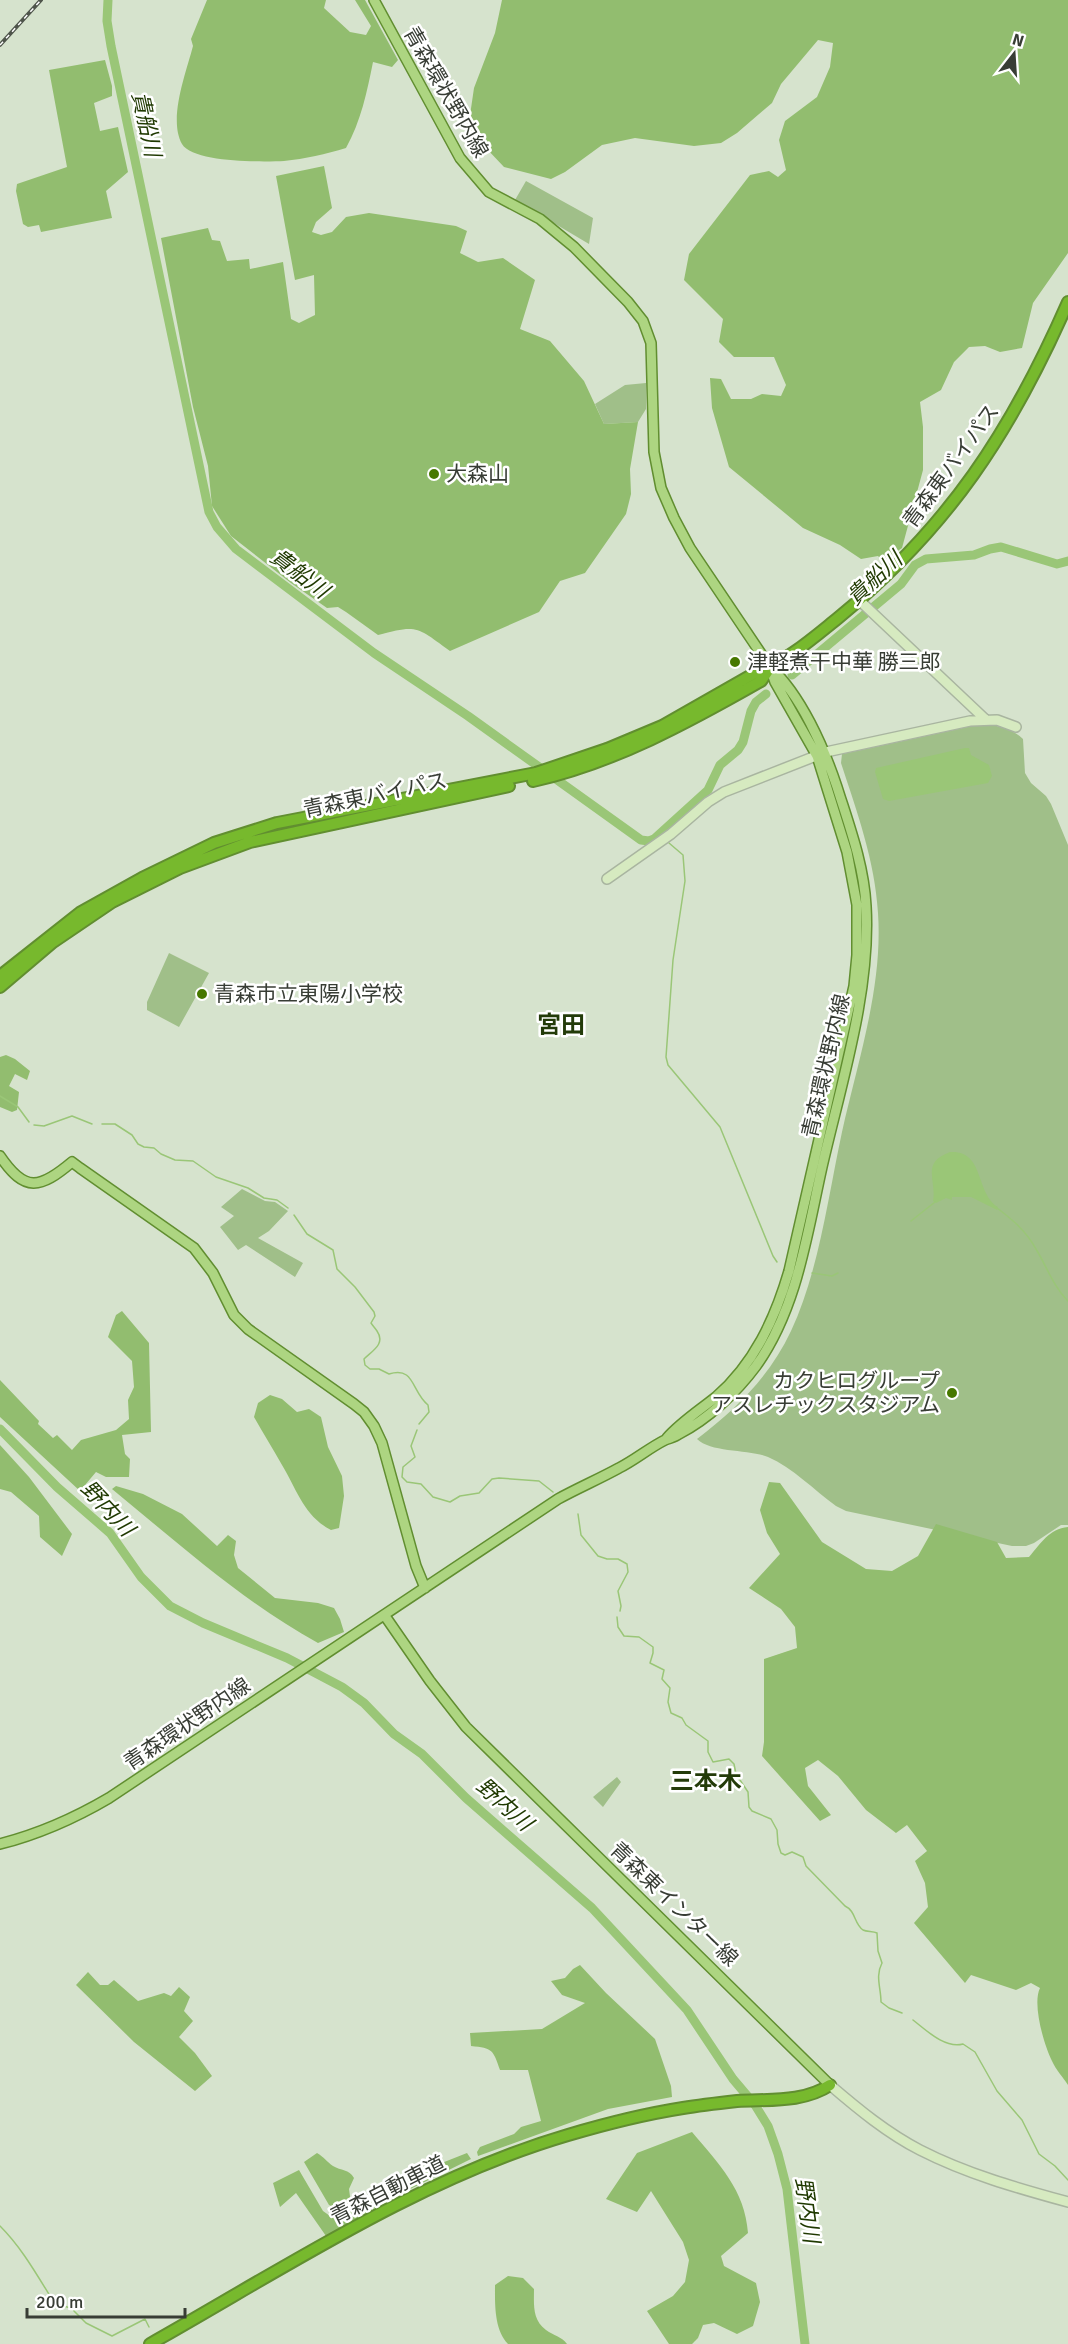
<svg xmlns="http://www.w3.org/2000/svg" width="1068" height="2344" font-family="Signika,'Noto Sans JP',sans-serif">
<rect width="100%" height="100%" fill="#d6e3cd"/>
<path fill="#a0bf89" d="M526 181 593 218 589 244 515 200Z
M646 383V409L638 422 604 424 595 404 625 385Z
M981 724C996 725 1012 728 1023 739L1025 773 1031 783 1046 796 1051 804 1068 845V1525H1061L1034 1543 1026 1546H1012L846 1511 836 1506C814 1490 793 1468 768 1457 749 1449 711 1453 697 1439 736 1409 770 1376 791 1331 819 1271 828 1197 842 1132 858 1060 883 987 878 913 875 861 857 812 841 763L842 754Z
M169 953 209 973 179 1027 147 1010V1002Z
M242 1189 265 1201 275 1202 288 1211 269 1231 258 1238 303 1263 295 1277 246 1245 238 1250 220 1227 234 1216 221 1207Z
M617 1777 621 1782 603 1807 593 1797Z"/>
<path fill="#92bd6f" d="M207 0H326L324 8 350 32 366 35 371 26 355 0H365L398 60 392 67 373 62C367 92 361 121 346 148 326 154 305 159 284 161 264 162 193 163 182 144 168 119 186 73 193 46L191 39Z
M502 0H1068V253L1033 303 1022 348 1000 352 985 346 969 347 954 362 941 390 920 402 923 427V470L902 548 883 561 878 556 861 559 840 545 803 528 729 467 712 408 710 378 721 379 731 399H751L762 394 781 396 786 385 774 357H734L719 342 723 319 684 280 689 254 750 175 769 171 778 177 786 170 779 140 785 121 817 97 830 67 833 43 818 40 781 84 772 103 737 133 721 143 694 146 635 138 602 145 565 172 551 179 504 167 468 129 474 88 495 33Z
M105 60 112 86V96L94 103 100 131 118 127 128 172 106 191 112 218 41 232 39 225 28 227 23 224 16 191 17 184 67 167 49 70Z
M324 166 332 208 316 222 312 232 321 235 332 232 346 217 369 213 456 226 467 231 460 253 478 262 503 258 535 280 520 329 550 341 584 381 604 424 638 422 630 469 631 494 626 514 585 573 560 581 539 612 450 651C417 627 418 624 378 635L346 612 338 607 327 608 291 583 231 536 212 506 208 466 193 407 161 238 208 228 212 240 220 241 227 261 249 259 250 269 283 262 291 319 299 323 315 315 314 275 295 280 276 176Z
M6 1055 15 1059 30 1071 27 1080 15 1074 9 1086 19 1092 17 1110 12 1112 0 1107V1057Z
M122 1311 149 1343 151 1432 122 1435 125 1454 130 1459 129 1477H106L96 1472 80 1491 0 1417V1380L39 1421 38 1424 53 1438 57 1435 72 1450 81 1440 116 1430 129 1419 128 1400 134 1387 132 1361 108 1337 116 1315Z
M270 1395 282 1399 297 1412 309 1409 321 1417 328 1447 342 1476 344 1496 339 1528 331 1530C304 1516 297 1490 282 1465 273 1449 263 1433 254 1417L258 1403Z
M0 1445 29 1477 72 1534 62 1556 40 1537 39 1516 11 1492 0 1489Z
M769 1482 780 1483 822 1542 866 1569 892 1571 918 1556 936 1524 997 1542 1006 1558 1029 1557C1041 1543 1049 1529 1068 1527V2085C1063 2077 1056 2070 1052 2061 1044 2045 1032 2004 1040 1988L1031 1983 1016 1990 971 1975 965 1983 914 1923 928 1907 925 1883 915 1861 927 1851 907 1825 896 1833 866 1810 838 1776 818 1760 805 1768 808 1786 831 1815 820 1821 762 1756 764 1742V1659L797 1648 795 1627 781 1609 749 1588 780 1554 767 1533 760 1510Z
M116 1486 143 1494 182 1514 217 1546 228 1535 236 1541 234 1555 238 1568 275 1598 318 1603 334 1608 340 1619 344 1632 318 1643C242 1601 178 1543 112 1489Z
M580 1965 606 1993 655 2039 671 2086 672 2097 608 2109 478 2156 477 2152 480 2147 514 2134 521 2127 541 2121 528 2070H500C493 2050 493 2048 471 2046L470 2033 542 2029 585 2003 562 1995 551 1981 565 1978 573 1969Z
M88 1972 100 1985H108L114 1980 138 2001 164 1993 171 1996 179 1987 190 1997 184 2011 193 2021 179 2037 195 2053 212 2076 195 2091 134 2042 76 1985Z
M692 2132C719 2164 745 2190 748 2233L721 2256 724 2266 756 2283 760 2302 753 2326 737 2334 714 2323 703 2325 698 2338 692 2344H669L647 2311 673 2296 685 2282 689 2260 683 2242 651 2191 637 2212 606 2199 637 2153Z
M317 2153C324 2157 327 2162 333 2166 341 2171 349 2169 354 2178L349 2189 351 2204 338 2209 329 2205 304 2162Z
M467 2153 471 2159 392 2198 326 2236 296 2193 280 2207 273 2183 299 2170 323 2211 330 2216H342L424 2170Z
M508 2276 523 2278 534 2289C534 2304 532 2320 546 2330 554 2336 561 2336 567 2344H508C494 2329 495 2304 495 2285Z"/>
<path fill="#9ac677" d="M965 748H969L971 755 989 765 992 776 988 783 889 801 883 799 875 772 876 768Z
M950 1152C985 1150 975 1193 998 1207L997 1210 971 1197H952V1200L946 1198 936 1203 933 1201C937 1180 920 1163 950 1152Z"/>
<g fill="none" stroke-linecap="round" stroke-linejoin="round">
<path stroke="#9ac677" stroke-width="1.5" d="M669 843 683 855 685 881 673 960 666 1057 668 1065 720 1127 773 1256 777 1262
M0 1096 18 1107 29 1122
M102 1124H115L132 1135 138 1144 144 1147 154 1148 161 1154 175 1160 193 1161 216 1177 248 1188 264 1198 277 1200 288 1208
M34 1125 44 1126 72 1116 92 1124
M997 1208C1013 1220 1026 1231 1036 1249 1047 1267 1053 1286 1068 1301
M294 1215 307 1234 333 1250 337 1269 355 1287 374 1312 375 1316 371 1323C373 1326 375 1328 377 1331 386 1344 372 1351 364 1359L365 1365 370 1369H379L389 1374C415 1366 411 1391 428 1405L429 1412 419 1424
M911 1221 935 1202
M812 1273 832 1276 838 1273
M417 1430 411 1446 415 1457 403 1467 402 1477 407 1482 421 1484 433 1497 450 1502 460 1496 479 1493 492 1479 499 1478 539 1481 553 1492
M578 1514 581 1535 598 1556 607 1559H618L627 1564 628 1572 618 1591 621 1606 620 1611
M617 1617 618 1627 624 1636 639 1637 653 1647V1653L650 1663 664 1670 662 1679 670 1688 668 1702 671 1713 682 1718 686 1725 708 1741V1752L713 1762 729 1759 734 1764 736 1774 748 1792 749 1807 752 1811 771 1819 777 1830 778 1844 781 1853 785 1855 792 1852 803 1857 806 1866 845 1906C856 1911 854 1924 863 1930 867 1932 873 1931 877 1933L878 1951 882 1963C875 1976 881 1988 881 2002L889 2008 902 2013
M913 2020C926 2030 945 2049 963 2044L975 2052 997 2091 1022 2120 1039 2154 1055 2166 1068 2180
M0 2226C23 2249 38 2277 55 2304L71 2308
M74 2311 86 2323 112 2336 145 2319 149 2327"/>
<path stroke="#9ac677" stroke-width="9" d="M108 0 107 21 111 46 209 512 217 527 236 549 374 653 468 716 641 840 649 841 654 839 708 790 720 765 738 750 743 742 751 711 756 702 766 694
M792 675 901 584 915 565 926 559 974 555 990 549 1001 547 1057 564 1068 561
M0 1429 57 1487 110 1533 141 1577 170 1606 203 1623 287 1658 342 1687 364 1703 394 1734 422 1754 466 1798 592 1908 687 2010 733 2079 755 2105 768 2126 778 2154 787 2189 805 2344"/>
<defs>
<path id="secondary" d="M859 600 985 719
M607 879 671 834 708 802 724 792 826 752 970 721 997 720 1016 727
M830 2085C858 2109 887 2133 920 2150 967 2174 1017 2188 1068 2202"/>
<path id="primary" d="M0 1156C25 1193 40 1189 72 1162L80 1168 194 1248 213 1273 234 1315 248 1329 354 1404 364 1412 374 1426 382 1443 416 1566 425 1588
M667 1438C681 1422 700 1410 716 1397 754 1364 775 1319 789 1271L854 986 857 955V905L847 852 817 756 775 682 771 670
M385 1616 430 1681 466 1727 830 2085
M0 1844C39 1834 75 1818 109 1798L558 1499C578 1488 599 1479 619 1468 635 1460 649 1448 665 1440 670 1438 675 1437 679 1434 708 1419 736 1393 756 1366 797 1309 807 1234 822 1167 841 1084 871 991 866 906 864 865 849 825 837 787 824 748 801 695 770 667L690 548 674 518 661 488 654 452 651 343 643 321 628 302 574 247 540 219 489 192 460 158 374 0"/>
<path id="highway" d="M533 781C614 763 689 722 761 681L770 668
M0 976 81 912 142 878 214 843 277 823 536 773 607 749 662 726 755 673C786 662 813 638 838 618 949 527 1011 432 1068 302
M0 987 53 942 112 902 180 868 250 842 509 786
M150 2344C285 2268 418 2179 568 2135 605 2124 645 2114 683 2108 701 2105 719 2103 737 2101 768 2099 803 2103 830 2085"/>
</defs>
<use href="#secondary" stroke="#a9b5a0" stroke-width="12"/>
<use href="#primary" stroke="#618e30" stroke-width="12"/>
<use href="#highway" stroke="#618e30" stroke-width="14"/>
<use href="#secondary" stroke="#d6eac0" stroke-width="9"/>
<use href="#primary" stroke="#add581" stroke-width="9"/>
<use href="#highway" stroke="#77b92d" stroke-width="10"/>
<defs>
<path id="rail" d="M0 45 41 0"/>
</defs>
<use href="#rail" stroke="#4f554b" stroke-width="4"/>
<use href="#rail" stroke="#fff" stroke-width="1.5" stroke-dasharray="4.5" stroke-linecap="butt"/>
</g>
<g fill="#477800" stroke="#fff" stroke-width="2">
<circle cx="434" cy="474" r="6"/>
<circle cx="735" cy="662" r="6"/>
<circle cx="202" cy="994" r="6"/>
<circle cx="952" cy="1393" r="6"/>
</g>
<g text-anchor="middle" stroke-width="5" stroke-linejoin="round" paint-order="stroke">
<g font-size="21" fill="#383d35" stroke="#fff">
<text transform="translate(446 92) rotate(60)" y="7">青森環状野内線</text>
<text transform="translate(951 466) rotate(-54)" y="7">青森東バイパス</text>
<text transform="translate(375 795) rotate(-12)" y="7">青森東バイパス</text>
<text transform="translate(826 1066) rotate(-77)" y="7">青森環状野内線</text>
<text transform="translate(187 1724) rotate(-34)" y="7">青森環状野内線</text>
<text transform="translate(674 1904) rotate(44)" y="7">青森東インター線</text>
<text transform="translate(388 2190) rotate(-27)" y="7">青森自動車道</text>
</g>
<g font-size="21" fill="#383d35" stroke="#fff" text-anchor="start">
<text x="446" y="481">大森山</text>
<text x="747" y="669">津軽煮干中華 勝三郎</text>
<text x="214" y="1001">青森市立東陽小学校</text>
<text x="940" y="1388" text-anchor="end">カクヒログループ<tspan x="940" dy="24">アスレチックスタジアム</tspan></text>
</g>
<g font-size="22" font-style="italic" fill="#1f3900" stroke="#fff">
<text transform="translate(147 124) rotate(78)" y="8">貴船川</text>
<text transform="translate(300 573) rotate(37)" y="8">貴船川</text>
<text transform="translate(874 578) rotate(-43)" y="8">貴船川</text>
<text transform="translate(108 1508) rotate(47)" y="8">野内川</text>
<text transform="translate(505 1804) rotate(42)" y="8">野内川</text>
<text transform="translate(808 2210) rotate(82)" y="8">野内川</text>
</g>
<g font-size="24" font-weight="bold" fill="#233b09" stroke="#fff">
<text x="561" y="1033">宮田</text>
<text x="706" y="1789">三本木</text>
</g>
</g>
<g transform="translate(1014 54) rotate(17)" stroke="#ffffff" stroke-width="4.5" paint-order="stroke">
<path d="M0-4.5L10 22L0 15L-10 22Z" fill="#383d35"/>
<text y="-9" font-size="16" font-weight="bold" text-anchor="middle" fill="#383d35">N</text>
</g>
<path d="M27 2308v9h158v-9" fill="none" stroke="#383d35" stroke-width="3"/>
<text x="36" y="2308" font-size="18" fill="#383d35" stroke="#ffffff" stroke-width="4.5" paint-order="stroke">200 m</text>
</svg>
